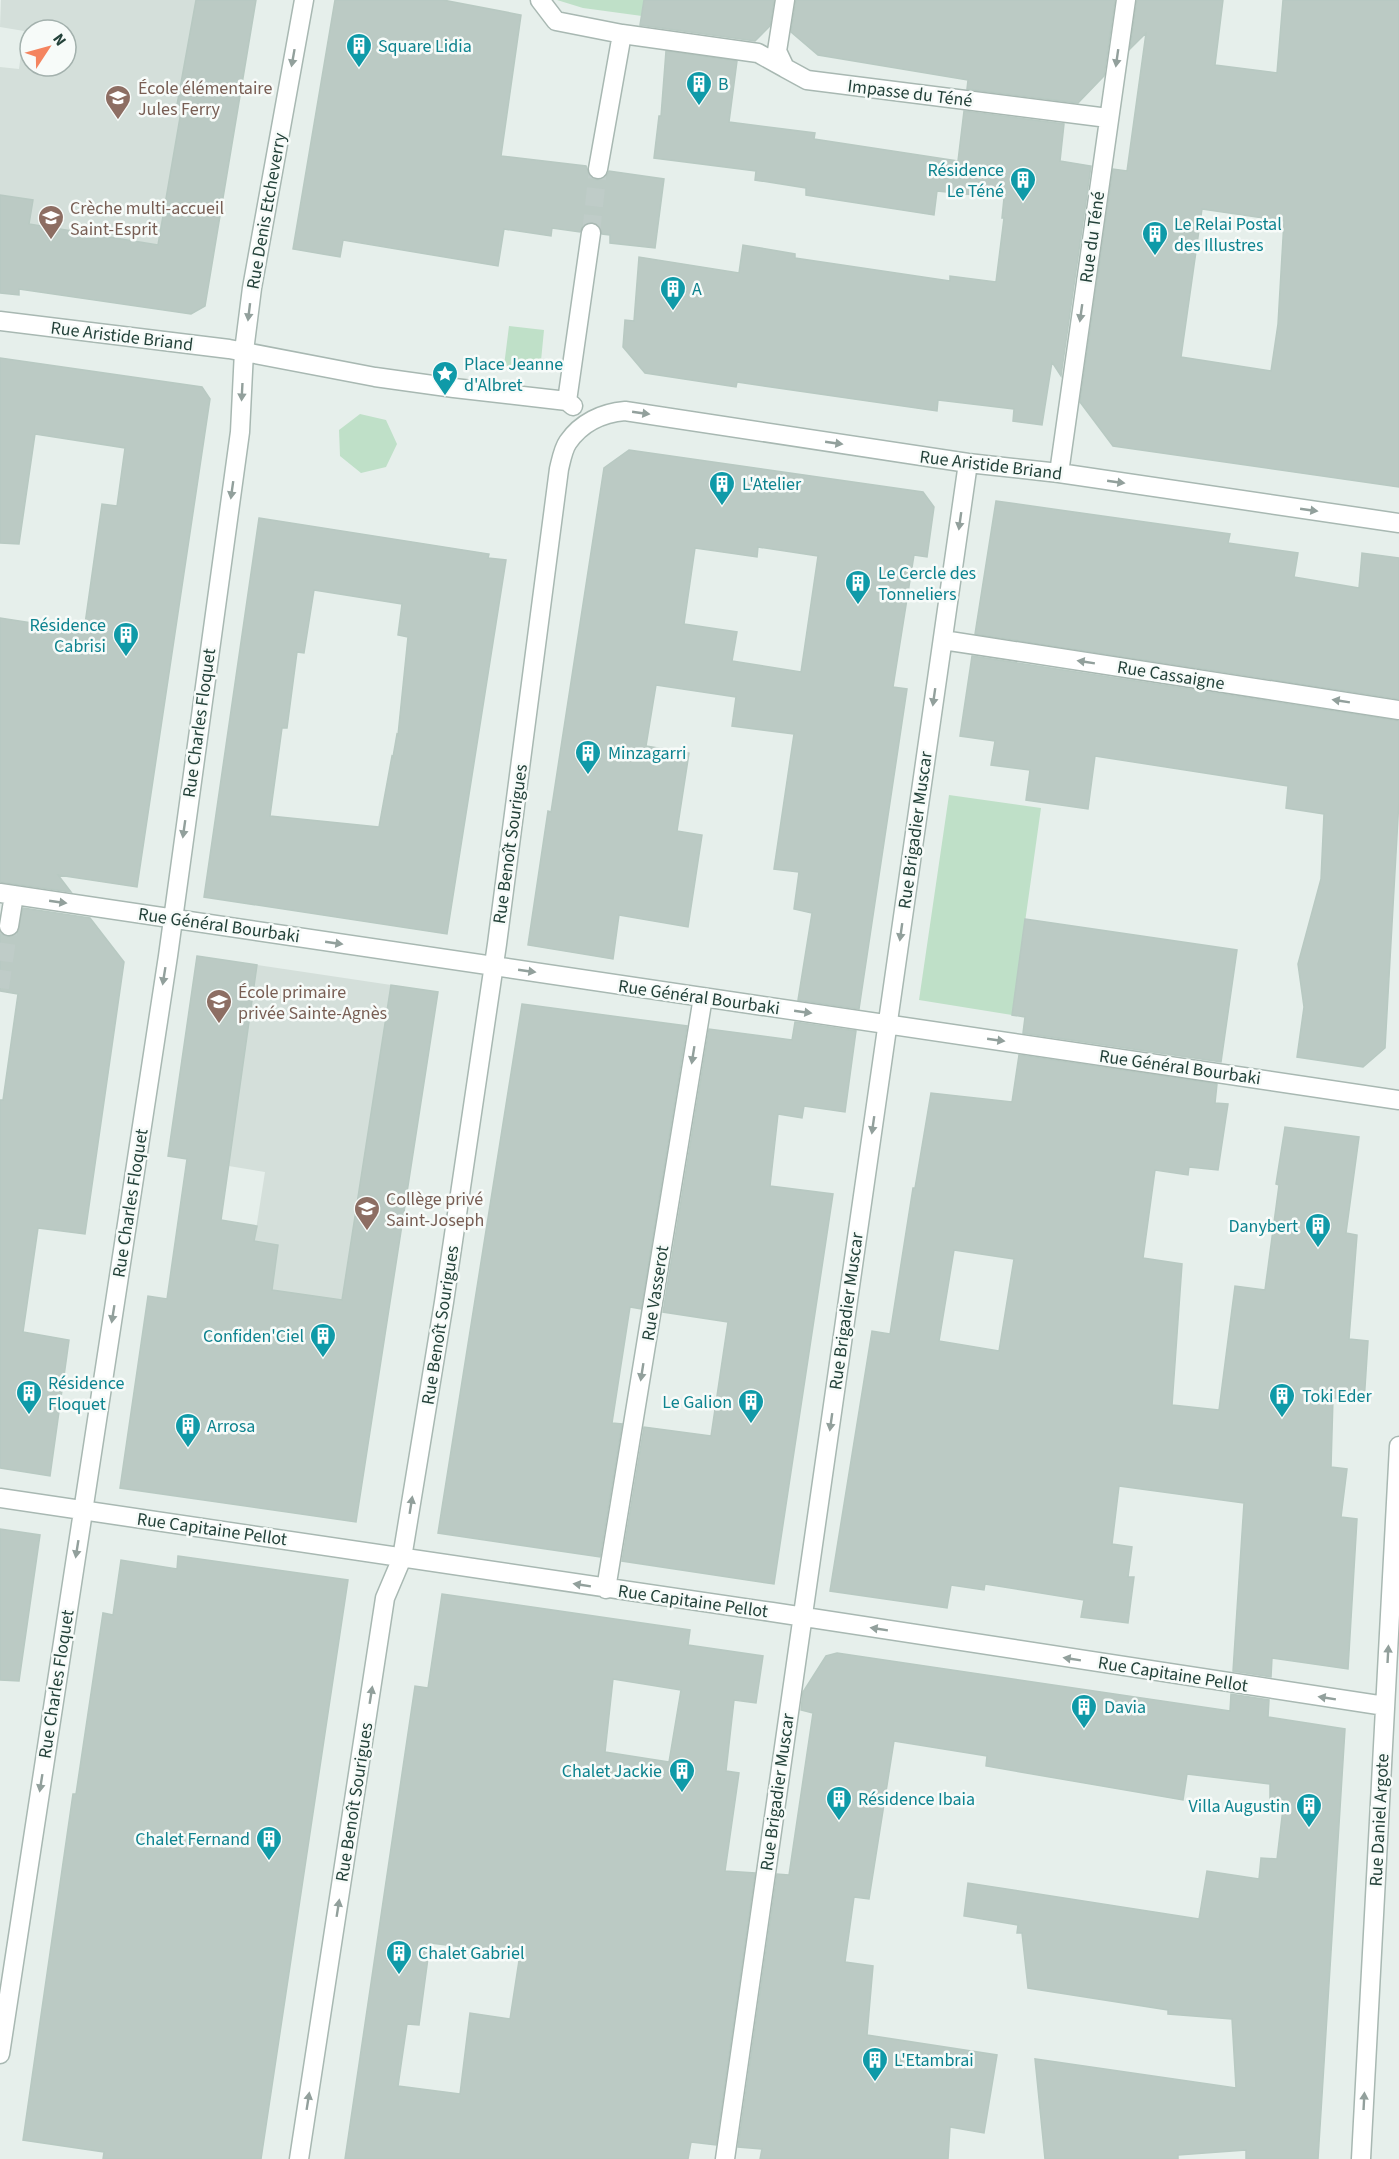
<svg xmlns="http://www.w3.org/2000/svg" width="1399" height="2159" font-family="'Source Sans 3',sans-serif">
<rect width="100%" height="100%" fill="#e6efeb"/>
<path fill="#d4dfda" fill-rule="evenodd" d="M1 0H256L205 306 191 314 0 286V67L19 69 24 31 0 27ZM30 30H66V66H30Z
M197 956 438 992 389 1307 247 1287 265 1172 168 1156Z"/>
<path fill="#bfe0c8" d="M557 0H644L642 16 583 8Z
M509 326 544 330 540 371 504 366Z
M360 414 386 420 397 444 386 467 361 473 340 456 339 430Z
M949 795 1041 808 1012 1015 919 1000Z"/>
<path fill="#bbcac4" stroke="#b8c9c2" stroke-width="1.5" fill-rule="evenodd" d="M196 0H256L205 306 191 314 19 289V295L0 293V195L33 200 29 224 158 245 182 106 177 105Z
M335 0H443L521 15 501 156 586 166 590 177 597 180 606 177 609 171 664 179 655 248 610 243V235L602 234 598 225 592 222 583 226 580 232 552 228 551 236 504 229 498 266 343 240 340 257 293 249Z
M644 0H774L770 26 755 41 640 25Z
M796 0H1115L1104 76 1078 103 967 89 968 80 818 55 791 32Z
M1137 0H1223L1215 65 1277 73 1283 0H1399V487L1113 446 1080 402 1113 169 1127 171 1146 33 1130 49ZM1202 209 1284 221 1278 324 1271 371 1181 357Z
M666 51 737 61 729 122 815 133 814 139 958 161 964 111 1064 124 1060 161 1091 166 1061 376 1052 362 1042 425 1013 421 1014 409 938 400 937 411 737 382 736 387 645 373 623 347 625 320 634 321 639 257 739 273 743 245 795 254V258L950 281V276L996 282 1004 218H1002L1004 198 937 191 934 215 806 195V188L755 180 756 171 654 158 659 116H661Z
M0 358 202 387 210 399 137 887 58 875 71 892 0 882V618L84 631 102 504 117 506 125 448 35 434 19 544 0 543Z
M629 450 923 492 934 507 927 557 914 555 893 687 907 689 859 1009 798 1000 812 913 794 909 799 872 774 869 794 734 732 726 736 697 656 685 646 746 689 753 677 831 702 835 688 927 619 915 613 959 528 945 548 811 551 812 604 468ZM758 547 818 556 801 672 732 661 737 632 684 624 695 548 757 557Z
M996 501 1230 534 1228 543 1298 553 1294 577 1359 588 1362 553 1399 558V699L975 634Z
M259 518 489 554 488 558 506 560 447 934 204 897ZM314 590 402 604 398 635 408 637 398 735 397 734 393 757 392 756 379 827 270 816 282 728H287L297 652 304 653Z
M972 656 1399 721V800L1385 1048 1363 1067 1297 1057 1304 1007 1298 964 1321 879 1324 814 1286 808 1288 786 1095 756 1088 809 1026 800 1030 770 991 765 995 741 960 736Z
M23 908 90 918 124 962 85 1234 38 1228 23 1332 69 1340 50 1476 0 1468V1100H3L18 994 0 991V932L8 937 17 934Z
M1025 919 1237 950 1221 1062 1023 1033 1025 1017 1012 1015Z
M197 956 257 965 221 1220 257 1226 254 1241 278 1245 272 1290 342 1300 391 985 438 992 356 1522 120 1488 148 1296 167 1299 187 1159 168 1156Z
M522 1004 687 1026 641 1309 630 1307 612 1423 622 1424 600 1557 438 1533Z
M795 1022 856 1031 845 1112 804 1106 802 1118 778 1114 770 1186 833 1194 774 1584 622 1561 644 1427 711 1436 728 1322 663 1312 709 1029 792 1040Z
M1019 1055 1217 1084 1215 1103 1228 1104 1218 1170 1189 1167 1188 1175 1155 1170 1143 1258 1182 1264 1172 1405 1219 1410 1235 1286 1265 1290 1279 1185 1276 1184 1285 1127 1359 1137 1346 1233 1357 1235 1349 1339 1368 1341 1364 1403 1333 1398 1331 1467 1347 1469 1341 1517 1357 1519 1348 1669 1272 1658 1271 1677 1233 1671 1244 1503 1119 1486 1112 1544 1132 1547 1128 1577H1134L1128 1623 1081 1617 1084 1600 985 1584 984 1590 951 1585 947 1608 830 1591 872 1331 890 1334 913 1188H915L931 1093 1012 1102ZM954 1250 1014 1259 999 1351 939 1341Z
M0 1529 40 1535 19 1681 0 1680Z
M178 1556 348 1580 261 2159H103L104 2152 23 2140 73 1794H76L103 1613 113 1615 121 1560 177 1569Z
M442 1594 690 1630 688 1645 763 1656 756 1703 734 1700 726 1771 739 1773 725 1871 755 1873 716 2145 691 2142 688 2159H345L415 1686 428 1688ZM613 1679 681 1690 669 1762 605 1752ZM430 1943 520 1954 510 2019 470 2013 460 2094 398 2086 407 2024 419 2025Z
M837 1653 1230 1711 1231 1694 1269 1700 1268 1717 1345 1729 1318 2159H1246V2150L1178 2155V2159H1045L1035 2059 1236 2088 1232 2019 1168 2014V2010L1028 1988 1022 1933H1017L1018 1925 964 1916 968 1883 1199 1919 1207 1871 1259 1879 1261 1858 1277 1859 1284 1800 1270 1799V1784L1187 1774 1183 1800 986 1766 987 1756 894 1741 869 1899 854 1897 845 1962 873 1966 867 2035 997 2055 984 2133 950 2127 948 2159H760L762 2149 738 2147 777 1874 789 1875 813 1713 801 1710 803 1692 826 1656Z"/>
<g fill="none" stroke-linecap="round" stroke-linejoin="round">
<path stroke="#bfccc8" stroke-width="18" stroke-dasharray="18 9" stroke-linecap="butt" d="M591 233 598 169
M0 988 9 926"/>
<defs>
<path id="minor" d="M540 0 556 21 622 34 758 53 785 68
M785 0 777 51 785 68 807 80 1108 118
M598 169 622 34
M0 321 229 349 375 377 454 388 567 401 573 406
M567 401 591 233
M1059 473 1126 0
M943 640 1399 710
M0 893 1399 1100
M9 926 14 895
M0 1498 772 1612 1385 1706
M606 1589 703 997
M0 2054 168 956 240 432 244 351 252 288 304 0
M299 2159 385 1598 402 1558 444 1302 497 944 559 469C561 461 563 449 568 442 581 423 602 413 625 411L968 463 1059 473 1399 523
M725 2159 968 463
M1361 2159 1399 1446"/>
</defs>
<use href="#minor" stroke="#a8b8b2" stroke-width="21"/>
<use href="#minor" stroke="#fff" stroke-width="18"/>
</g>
<defs><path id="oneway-solid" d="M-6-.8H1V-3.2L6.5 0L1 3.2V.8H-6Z" transform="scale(1.5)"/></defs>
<g fill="#92a09c">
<use href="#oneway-solid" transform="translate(293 58) rotate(100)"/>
<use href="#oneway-solid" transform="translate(1117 58) rotate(98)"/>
<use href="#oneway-solid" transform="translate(249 312) rotate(97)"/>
<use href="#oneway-solid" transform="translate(1081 313) rotate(98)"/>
<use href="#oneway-solid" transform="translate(242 392) rotate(93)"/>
<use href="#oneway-solid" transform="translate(641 413) rotate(8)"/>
<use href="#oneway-solid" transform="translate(834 443) rotate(8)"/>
<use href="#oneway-solid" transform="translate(1116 482) rotate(8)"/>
<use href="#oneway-solid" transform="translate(232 490) rotate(98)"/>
<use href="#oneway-solid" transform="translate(1309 510) rotate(8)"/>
<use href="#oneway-solid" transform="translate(960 521) rotate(98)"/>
<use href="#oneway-solid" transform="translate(1086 662) rotate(-171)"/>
<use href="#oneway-solid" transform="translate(934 697) rotate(98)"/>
<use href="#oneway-solid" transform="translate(1341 701) rotate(-171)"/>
<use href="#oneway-solid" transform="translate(184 829) rotate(98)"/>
<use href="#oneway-solid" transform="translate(58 902) rotate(8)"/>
<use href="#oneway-solid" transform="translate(901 932) rotate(98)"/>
<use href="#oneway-solid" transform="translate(334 943) rotate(8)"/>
<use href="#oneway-solid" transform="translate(527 971) rotate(8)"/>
<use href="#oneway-solid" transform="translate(164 976) rotate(99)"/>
<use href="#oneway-solid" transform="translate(803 1012) rotate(8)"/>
<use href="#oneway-solid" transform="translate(996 1040) rotate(8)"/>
<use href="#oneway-solid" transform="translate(693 1055) rotate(99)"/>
<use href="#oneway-solid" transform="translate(873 1125) rotate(98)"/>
<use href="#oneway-solid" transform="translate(113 1314) rotate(99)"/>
<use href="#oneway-solid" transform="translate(642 1372) rotate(99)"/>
<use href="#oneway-solid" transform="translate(831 1422) rotate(98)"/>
<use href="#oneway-solid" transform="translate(411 1505) rotate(-81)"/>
<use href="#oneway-solid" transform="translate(77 1549) rotate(99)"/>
<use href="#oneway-solid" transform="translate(582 1585) rotate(-171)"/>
<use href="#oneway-solid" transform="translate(879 1629) rotate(-171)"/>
<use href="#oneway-solid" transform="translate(1388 1654) rotate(-87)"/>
<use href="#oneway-solid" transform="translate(1072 1659) rotate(-171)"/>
<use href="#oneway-solid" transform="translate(371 1695) rotate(-81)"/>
<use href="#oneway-solid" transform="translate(1327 1698) rotate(-171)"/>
<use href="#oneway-solid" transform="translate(41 1783) rotate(99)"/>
<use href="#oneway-solid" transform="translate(338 1908) rotate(-81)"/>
<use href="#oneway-solid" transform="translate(308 2101) rotate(-81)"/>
<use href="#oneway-solid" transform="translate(1364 2101) rotate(-87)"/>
</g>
<defs>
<symbol id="building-pin" viewBox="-11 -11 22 30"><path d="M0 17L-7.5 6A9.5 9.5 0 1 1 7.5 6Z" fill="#0f9aa8" stroke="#f7fbf9"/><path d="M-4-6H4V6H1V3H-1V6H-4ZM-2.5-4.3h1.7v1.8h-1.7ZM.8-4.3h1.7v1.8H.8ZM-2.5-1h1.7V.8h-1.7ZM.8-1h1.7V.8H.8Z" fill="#fff"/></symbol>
<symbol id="school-pin" viewBox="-11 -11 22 30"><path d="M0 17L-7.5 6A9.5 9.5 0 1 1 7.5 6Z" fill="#8d6e63" stroke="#f7fbf9"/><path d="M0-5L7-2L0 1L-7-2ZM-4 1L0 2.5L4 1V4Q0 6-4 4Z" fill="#fff"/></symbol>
<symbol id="sight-pin" viewBox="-11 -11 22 30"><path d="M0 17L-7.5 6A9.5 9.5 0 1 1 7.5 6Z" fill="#0f9aa8" stroke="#f7fbf9"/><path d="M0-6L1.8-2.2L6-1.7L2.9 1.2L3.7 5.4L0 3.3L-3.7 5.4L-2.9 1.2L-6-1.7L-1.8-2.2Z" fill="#fff"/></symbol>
</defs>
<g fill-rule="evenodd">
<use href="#building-pin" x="344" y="31" width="30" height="40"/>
<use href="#building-pin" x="684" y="69" width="30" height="40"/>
<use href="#school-pin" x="103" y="83" width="30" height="40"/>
<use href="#building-pin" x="1008" y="165" width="30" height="40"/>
<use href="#school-pin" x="36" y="203" width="30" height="40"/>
<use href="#building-pin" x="1140" y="219" width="30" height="40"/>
<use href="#building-pin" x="658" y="274" width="30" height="40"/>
<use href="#sight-pin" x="430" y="359" width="30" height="40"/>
<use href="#building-pin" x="707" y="469" width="30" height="40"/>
<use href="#building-pin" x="843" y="568" width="30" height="40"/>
<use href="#building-pin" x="111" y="620" width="30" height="40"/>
<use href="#building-pin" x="573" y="738" width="30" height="40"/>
<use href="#school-pin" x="204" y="987" width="30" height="40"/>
<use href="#school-pin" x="352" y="1194" width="30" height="40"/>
<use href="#building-pin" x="1303" y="1211" width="30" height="40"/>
<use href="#building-pin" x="308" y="1321" width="30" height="40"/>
<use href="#building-pin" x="14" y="1378" width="30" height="40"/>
<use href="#building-pin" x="1267" y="1381" width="30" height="40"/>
<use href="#building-pin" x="736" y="1387" width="30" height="40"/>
<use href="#building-pin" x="173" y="1411" width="30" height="40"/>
<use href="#building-pin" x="1069" y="1692" width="30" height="40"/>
<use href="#building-pin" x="667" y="1756" width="30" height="40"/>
<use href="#building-pin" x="824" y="1784" width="30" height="40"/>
<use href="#building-pin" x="1294" y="1791" width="30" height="40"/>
<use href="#building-pin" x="254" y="1824" width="30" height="40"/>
<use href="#building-pin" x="384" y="1938" width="30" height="40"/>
<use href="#building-pin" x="860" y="2045" width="30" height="40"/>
</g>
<g text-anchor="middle" stroke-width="5" stroke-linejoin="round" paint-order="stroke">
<g font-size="18" fill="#0d838f" stroke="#f7fbf9" text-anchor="start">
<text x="378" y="52">Square Lidia</text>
<text x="718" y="90">B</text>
<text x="1004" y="176" text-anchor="end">Résidence<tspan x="1004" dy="21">Le Téné</tspan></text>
<text x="1174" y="230">Le Relai Postal<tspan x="1174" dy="21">des Illustres</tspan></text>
<text x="692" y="295">A</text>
<text x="464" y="370">Place Jeanne<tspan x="464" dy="21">d'Albret</tspan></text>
<text x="742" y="490">L'Atelier</text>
<text x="878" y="579">Le Cercle des<tspan x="878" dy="21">Tonneliers</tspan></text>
<text x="106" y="631" text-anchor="end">Résidence<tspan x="106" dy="21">Cabrisi</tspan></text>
<text x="608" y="759">Minzagarri</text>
<text x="1298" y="1232" text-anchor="end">Danybert</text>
<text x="304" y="1342" text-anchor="end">Confiden'Ciel</text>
<text x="48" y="1389">Résidence<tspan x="48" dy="21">Floquet</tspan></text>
<text x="1302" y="1402">Toki Eder</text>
<text x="732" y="1408" text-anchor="end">Le Galion</text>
<text x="207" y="1432">Arrosa</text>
<text x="1104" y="1713">Davia</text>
<text x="662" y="1777" text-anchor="end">Chalet Jackie</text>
<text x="858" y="1805">Résidence Ibaia</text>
<text x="1290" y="1812" text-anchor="end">Villa Augustin</text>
<text x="250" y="1845" text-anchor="end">Chalet Fernand</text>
<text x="418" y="1959">Chalet Gabriel</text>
<text x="894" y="2066">L'Etambrai</text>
</g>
<g font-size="18" fill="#785e54" stroke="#f7fbf9" text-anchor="start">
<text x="138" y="94">École élémentaire<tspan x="138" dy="21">Jules Ferry</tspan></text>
<text x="70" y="214">Crèche multi-accueil<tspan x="70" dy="21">Saint-Esprit</tspan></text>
<text x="238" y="998">École primaire<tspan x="238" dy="21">privée Sainte-Agnès</tspan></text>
<text x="386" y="1205">Collège privé<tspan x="386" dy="21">Saint-Joseph</tspan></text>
</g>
<g font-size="18" fill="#24423a" stroke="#f7fbf9">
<text transform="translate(910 93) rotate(7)" y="6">Impasse du Téné</text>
<text transform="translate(266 211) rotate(-80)" y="6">Rue Denis Etcheverry</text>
<text transform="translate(1092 237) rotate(-82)" y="6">Rue du Téné</text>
<text transform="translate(122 336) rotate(7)" y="6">Rue Aristide Briand</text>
<text transform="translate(991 465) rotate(7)" y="6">Rue Aristide Briand</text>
<text transform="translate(1171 675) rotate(9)" y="6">Rue Cassaigne</text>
<text transform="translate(199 723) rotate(-82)" y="6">Rue Charles Floquet</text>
<text transform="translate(915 830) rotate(-82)" y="6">Rue Brigadier Muscar</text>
<text transform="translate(510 844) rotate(-82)" y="6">Rue Benoît Sourigues</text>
<text transform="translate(219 925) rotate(8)" y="6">Rue Général Bourbaki</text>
<text transform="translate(699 997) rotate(8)" y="6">Rue Général Bourbaki</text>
<text transform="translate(1180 1067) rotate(8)" y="6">Rue Général Bourbaki</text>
<text transform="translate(130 1203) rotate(-81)" y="6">Rue Charles Floquet</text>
<text transform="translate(655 1293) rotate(-81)" y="6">Rue Vasserot</text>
<text transform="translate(846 1311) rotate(-82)" y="6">Rue Brigadier Muscar</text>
<text transform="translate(440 1325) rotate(-81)" y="6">Rue Benoît Sourigues</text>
<text transform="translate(212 1529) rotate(8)" y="6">Rue Capitaine Pellot</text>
<text transform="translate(693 1601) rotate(8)" y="6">Rue Capitaine Pellot</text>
<text transform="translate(1173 1674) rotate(9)" y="6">Rue Capitaine Pellot</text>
<text transform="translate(56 1684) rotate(-81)" y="6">Rue Charles Floquet</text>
<text transform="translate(777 1792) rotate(-82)" y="6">Rue Brigadier Muscar</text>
<text transform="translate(354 1802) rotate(-81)" y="6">Rue Benoît Sourigues</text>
<text transform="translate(1379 1820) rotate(-87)" y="6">Rue Daniel Argote</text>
</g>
</g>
<g transform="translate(48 48) rotate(54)"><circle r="28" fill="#f7fbf9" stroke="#a3b1ad" stroke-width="1.5"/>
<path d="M0-4.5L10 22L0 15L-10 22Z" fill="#f4845f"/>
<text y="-9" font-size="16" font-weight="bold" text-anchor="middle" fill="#24423a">N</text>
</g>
</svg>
